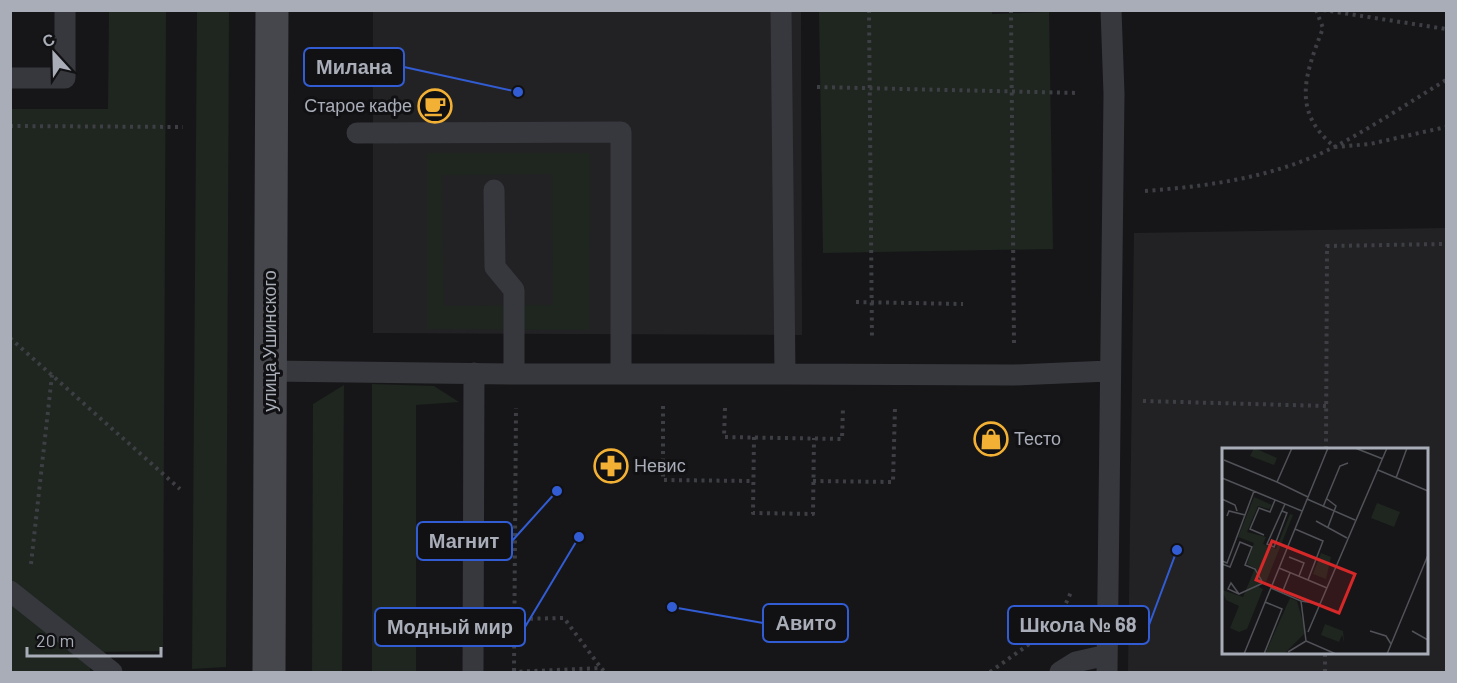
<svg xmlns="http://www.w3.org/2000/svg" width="1457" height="683" font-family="Barlow,sans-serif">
<rect width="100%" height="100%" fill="#161618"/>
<path fill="#222225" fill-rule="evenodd" d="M373 11H801L802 335 373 333Z
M1446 228V672H1128L1134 233ZM1223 449H1426V652H1223Z"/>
<path fill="#1e261f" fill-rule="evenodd" d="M109 11H166L163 651 91 652 90 672H11L10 109H108Z
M197 11H229L226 667 192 669Z
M992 11V14L1049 12 1053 249 823 253 819 11Z
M427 153H590L589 330 427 329ZM552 174 553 305 444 306 442 175Z
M372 384 434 386 459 402 416 405V672H372Z
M344 385 342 672H312L313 404Z"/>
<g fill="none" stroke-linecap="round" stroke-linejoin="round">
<path stroke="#3d3f44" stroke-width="4" stroke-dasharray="3 4.5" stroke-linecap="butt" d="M869 10 872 340
M1011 10 1014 343
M1316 10 1323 28C1306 73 1290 111 1335 147L1370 144 1446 127
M1323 10 1446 29
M817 87 1079 93
M10 126 183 127
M1145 191C1211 186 1277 177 1336 146 1374 126 1410 102 1446 80
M856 302 963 304
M10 338 180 489
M1143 401 1326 406
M663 406V480L753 481
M725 408 724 437 842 439 843 407
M754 437 753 513 813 514 814 438
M1326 449 1327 246 1446 244
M813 481 893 482 895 407
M31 564 52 375
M515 619 564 618 601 668
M514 671 516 408
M512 672 601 668 605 672
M990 672 1056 625 1072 590
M1325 672V652"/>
<path stroke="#37383d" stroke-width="21" d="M10 78H65V10
M357 133 621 132V373
M494 190 495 267 514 290V374
M270 371 514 374H785L781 10
M785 374 1014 375 1109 371
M10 591 112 672
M473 672 474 373
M1060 672 1076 662 1107 655
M1107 672 1114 94 1111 10"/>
<path stroke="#45474d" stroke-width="33" d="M269 672 272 10"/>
</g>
<defs>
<symbol id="cafe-ring" viewBox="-11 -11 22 22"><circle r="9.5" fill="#111113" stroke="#f2b134" stroke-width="1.5"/><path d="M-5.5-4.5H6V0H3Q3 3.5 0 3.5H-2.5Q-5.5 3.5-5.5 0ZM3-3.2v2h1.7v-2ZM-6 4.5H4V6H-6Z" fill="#f2b134"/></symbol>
<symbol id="shop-ring" viewBox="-11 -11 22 22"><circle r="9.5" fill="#111113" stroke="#f2b134" stroke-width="1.5"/><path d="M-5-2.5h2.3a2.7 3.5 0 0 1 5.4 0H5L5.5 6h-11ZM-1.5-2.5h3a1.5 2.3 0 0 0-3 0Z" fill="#f2b134"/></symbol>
<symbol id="pharmacy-ring" viewBox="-11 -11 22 22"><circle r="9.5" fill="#111113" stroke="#f2b134" stroke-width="1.5"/><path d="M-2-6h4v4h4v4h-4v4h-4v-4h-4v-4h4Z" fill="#f2b134"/></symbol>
</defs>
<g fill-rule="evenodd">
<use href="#cafe-ring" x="416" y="87" width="38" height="38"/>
<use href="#shop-ring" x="972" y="420" width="38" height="38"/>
<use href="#pharmacy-ring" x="592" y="447" width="38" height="38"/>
</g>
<g text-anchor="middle" stroke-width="6" stroke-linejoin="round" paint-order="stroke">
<g font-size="18" fill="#a8adb8" stroke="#111113" text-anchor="start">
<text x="412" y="112" text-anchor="end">Старое кафе</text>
<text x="1014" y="445">Тесто</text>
<text x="634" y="472">Невис</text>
</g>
<g font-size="18" fill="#a8adb8" stroke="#111113">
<text transform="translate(270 341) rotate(-90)" y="6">улица Ушинского</text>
</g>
</g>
<g transform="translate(1222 448)">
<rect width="206" height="206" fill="#161618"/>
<path d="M32 0 55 10 52 17 28 8ZM32 49 50 57 47 61 36 58 25 84 44 89 41 96 54 101 68 66 71 67 44 134 40 132 37 139 41 141 25 181 17 184 8 180 17 158 4 152 0 142 21 149 33 120 25 116 32 95 16 89ZM155 55 178 64 172 79 149 70ZM99 105 109 109 104 131 91 126ZM68 150 75 153 84 184 63 205 43 206ZM103 176 121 183 122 194 120 187 117 194 99 187Z" fill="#1e261f"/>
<path fill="none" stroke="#505258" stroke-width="1.5" d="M133 0 161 11M2 12 55 34 70 0M156 22 206 43M0 30 80 63M174 30 185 0M55 34 86 49M0 51 13 57 15 63M85 51 133 72M105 51 114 58 106 79M101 59 118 18 126 15M60 63 65 65 52 99 45 96 63 56M5 68 7 63 23 67M94 73 125 90M42 87 28 81 37 60 48 64 53 52M67 109 82 115 77 128M0 113 5 115 32 43M0 116 8 119 18 94 30 99 23 117 33 121 41 135M57 120 86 132 101 93 73 81M86 132 105 140M49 140 79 153 84 193 114 206M60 145 68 125M17 146 6 141 9 135 17 146 41 135 50 138M79 153 98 156M148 183 164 188 169 196M190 183 206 192M86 184 165 0M66 204 84 193M22 206 106 0M42 206 60 161 43 154M165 206 206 107"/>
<path fill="#d62828" fill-opacity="0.15" stroke="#d62828" stroke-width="3" d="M50 93 133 126 117 165 34 132Z"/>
<rect width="206" height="206" fill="none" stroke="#a8adb8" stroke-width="3"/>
</g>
<path fill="none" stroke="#325cd3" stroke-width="2" d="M518 92L404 67M557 491L512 541M672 607L763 623M1177 550L1149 625M579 537L525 627"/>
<g fill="#325cd3" stroke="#111113" stroke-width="2">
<circle cx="518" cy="92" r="6"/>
<circle cx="557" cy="491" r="6"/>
<circle cx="672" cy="607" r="6"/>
<circle cx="1177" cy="550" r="6"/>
<circle cx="579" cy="537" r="6"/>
</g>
<g fill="#111113" stroke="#325cd3" stroke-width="2">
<rect x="304" y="48" width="100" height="38" rx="6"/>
<rect x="417" y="522" width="95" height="38" rx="6"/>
<rect x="763" y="604" width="85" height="38" rx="6"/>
<rect x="1008" y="606" width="141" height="38" rx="6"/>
<rect x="375" y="608" width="150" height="38" rx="6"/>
</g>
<g font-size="20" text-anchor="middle" font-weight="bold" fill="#a8adb8">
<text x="354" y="74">Милана</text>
<text x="464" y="548">Магнит</text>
<text x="806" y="630">Авито</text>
<text x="1078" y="632">Школа № 68</text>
<text x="450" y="634">Модный мир</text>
</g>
<rect width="1457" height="683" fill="none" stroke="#a8adb8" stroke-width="24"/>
<g transform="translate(54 54) rotate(338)" stroke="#111113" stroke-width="4.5" paint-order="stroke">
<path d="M0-4.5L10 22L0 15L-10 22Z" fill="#a8adb8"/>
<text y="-9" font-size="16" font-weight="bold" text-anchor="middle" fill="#a8adb8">С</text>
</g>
<path d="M27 647v9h134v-9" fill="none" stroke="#a8adb8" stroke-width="3"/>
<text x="36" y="647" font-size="18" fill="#a8adb8" stroke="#111113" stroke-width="4.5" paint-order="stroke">20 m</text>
</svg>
